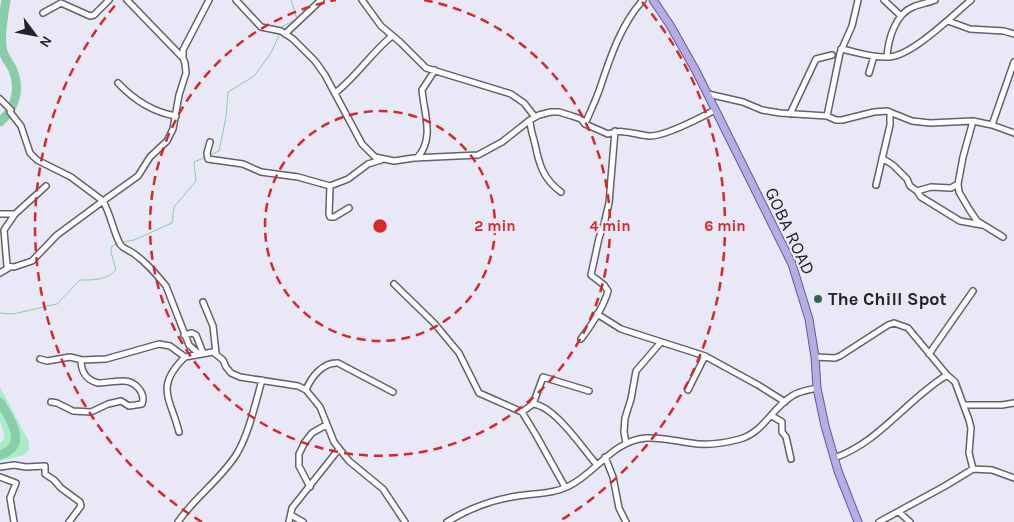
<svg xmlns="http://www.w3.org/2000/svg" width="1014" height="522" font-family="Karla,sans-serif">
<rect width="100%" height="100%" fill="#e9e8f6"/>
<path fill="#a8ecc9" d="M0 387 29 442V450L24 455 0 461V444L5 438 0 420Z"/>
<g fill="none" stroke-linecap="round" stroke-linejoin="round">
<path stroke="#8ca" stroke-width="1" d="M281 29 283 26 297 19 291 0
M210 155 219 151 226 117 228 92 254 76 271 53 280 33
M122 242 134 240 172 223 174 207 196 181 194 162 206 157
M0 313 13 314 57 304 80 280C94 280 107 280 116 270L111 252 112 246 119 243"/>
<path stroke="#8ca" stroke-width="9" d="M0 122C16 108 21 88 12 68 8 61 3 56 2 47 0 35 4 12 6 0
M0 402C11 420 29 446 0 455"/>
<defs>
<path id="minor" d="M127 0 183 58
M236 0 261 27 281 31 293 39 315 61 325 75 362 144 375 157 394 161 414 158 478 155 502 142 530 120 539 115 551 112H559L572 116 581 119 585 124 608 134C623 128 635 135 650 136 666 136 700 118 715 110
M362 0 381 26 400 42 426 68 511 94 524 103 535 117
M884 0 901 16
M43 13 61 3 90 16 94 15 109 0
M948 21 970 29 1004 31 1014 34
M285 34 321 0
M841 49C857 52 872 58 888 57 911 57 953 15 971 0
M887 57C888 40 895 14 913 7 920 4 928 3 935 0
M869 73 874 56
M118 83C134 100 152 112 176 116
M335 93C356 77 371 53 392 36
M708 94 743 102 762 110 780 113 827 116 836 120H842L874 112 887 111 912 121 930 123 973 121 992 125 1014 133
M0 99 11 110 10 112 21 126 30 153 37 160 71 177 103 201 138 176 150 157 167 141 173 129 179 95 186 73 185 63 183 58V50L209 0
M790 114 816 59 832 55
M827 116 840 53 852 26 858 0
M530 120C530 128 533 136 535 144 539 164 543 179 561 192
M973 121 963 157 958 184 959 192 969 209 977 221 1003 237
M585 124C590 112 596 100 600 88 610 58 621 24 643 0
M992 125 1014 62
M210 142 207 153 208 159 243 164 261 172 298 177 330 186 348 179 368 164 381 160
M417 158C435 139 424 113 422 90L435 70
M882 158 893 165 907 179 910 186 917 191 921 197 960 221 982 225
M876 185 890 125V112
M46 186 15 214 4 230 7 266 14 267 32 261 57 235 103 201C111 215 113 231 120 244 123 249 129 250 133 253 146 262 156 274 166 286L189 345 199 354
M330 186 329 214 330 217H334L349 208
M917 191 931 187 951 188 958 184
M0 214H15
M0 273 10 267
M394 284 434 323 459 353 479 393 522 412 536 435 565 487
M203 302 213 326 216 353
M597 314 621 329 705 356 758 385 785 402
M184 335 192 333 196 335 203 353
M581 339C590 327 604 306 608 291L604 285 591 275 599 238 604 224 609 203 615 131
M929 354 973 291
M815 357 835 358 840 356 888 325 894 323 908 328 947 375 955 382 969 420 971 428 969 453 973 469
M40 359 47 361 70 357 82 360 106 359 159 344 170 346 185 357 213 352 223 360 226 367 231 373 240 377 298 386 306 390 320 407 334 442 349 461 383 489 405 522
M306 390C311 377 323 362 338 363L393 392
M688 390 705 356
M51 402 57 403 73 411 91 412 108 404 121 401 129 406 142 404C146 393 135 380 122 381 118 381 101 383 98 383 86 380 81 371 81 360
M533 404 543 377 589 391
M964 405H1002L1014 403
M522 412 533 404C555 406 583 449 597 465
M772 416 782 422V432L786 437 791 459
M179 432C171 399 154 387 185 357
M626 443 624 432 625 418 631 399 636 371 661 342
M605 457 613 477 619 508 626 522
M834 458C880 442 906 400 947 375
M0 467 14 465 26 467 45 466V474L54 480 61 488 80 502 81 506 69 522
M0 477 16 483 10 498 14 522
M310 487 299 466V454L305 442 312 433 326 425
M899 512 910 522
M291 515 303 522
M178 522C194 498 220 480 236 455 248 437 256 401 262 380
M289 522 292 508 339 449
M447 522C471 507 497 498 525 495 541 493 555 493 569 486 597 472 612 441 646 438 661 437 676 441 691 443 706 446 725 443 740 439 764 432 772 408 792 396 799 391 809 390 817 388
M879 522 945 486 973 469 992 470 1014 478"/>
<path id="major" d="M653 0 670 25 696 71 792 264 809 319 815 357 817 388 825 426 838 471 858 522"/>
</defs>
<use href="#minor" stroke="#62616d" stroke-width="8"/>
<use href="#major" stroke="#635a97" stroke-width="9"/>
<use href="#minor" stroke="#fff" stroke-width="5"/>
<use href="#major" stroke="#b6ade5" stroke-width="7"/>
</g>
<g fill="none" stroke="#d62828" stroke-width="2.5" stroke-dasharray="9 6">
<circle cx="380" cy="226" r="115"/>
<path d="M424 0A230 230 0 1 1 336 0"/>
<path d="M202 522A345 345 0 0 1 118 2M642 2A345 345 0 0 1 558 522"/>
</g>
<circle fill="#30664d" stroke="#e9e8f6" stroke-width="2" cx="818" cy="299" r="5"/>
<g text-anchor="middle" stroke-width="4.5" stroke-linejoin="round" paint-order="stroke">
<g font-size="18" fill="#232328" stroke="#e9e8f6">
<text transform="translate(790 231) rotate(65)" y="6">GOBA ROAD</text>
</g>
<g font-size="18" font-weight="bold" fill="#232328" stroke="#e9e8f6" text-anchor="start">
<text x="828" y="305">The Chill Spot</text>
</g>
</g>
<circle cx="380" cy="226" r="8" fill="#d62828" stroke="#e9e8f6" stroke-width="2.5"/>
<g font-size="15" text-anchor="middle" font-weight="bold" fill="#d62828" stroke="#e9e8f6" stroke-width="4.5" stroke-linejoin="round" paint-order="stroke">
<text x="495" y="231">2 min</text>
<text x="610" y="231">4 min</text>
<text x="725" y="231">6 min</text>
</g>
<g transform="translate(35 35) rotate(122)" stroke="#e9e8f6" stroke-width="4" paint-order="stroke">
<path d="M0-4L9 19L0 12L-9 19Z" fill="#232328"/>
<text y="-8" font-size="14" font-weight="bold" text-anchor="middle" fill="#232328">N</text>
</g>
</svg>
